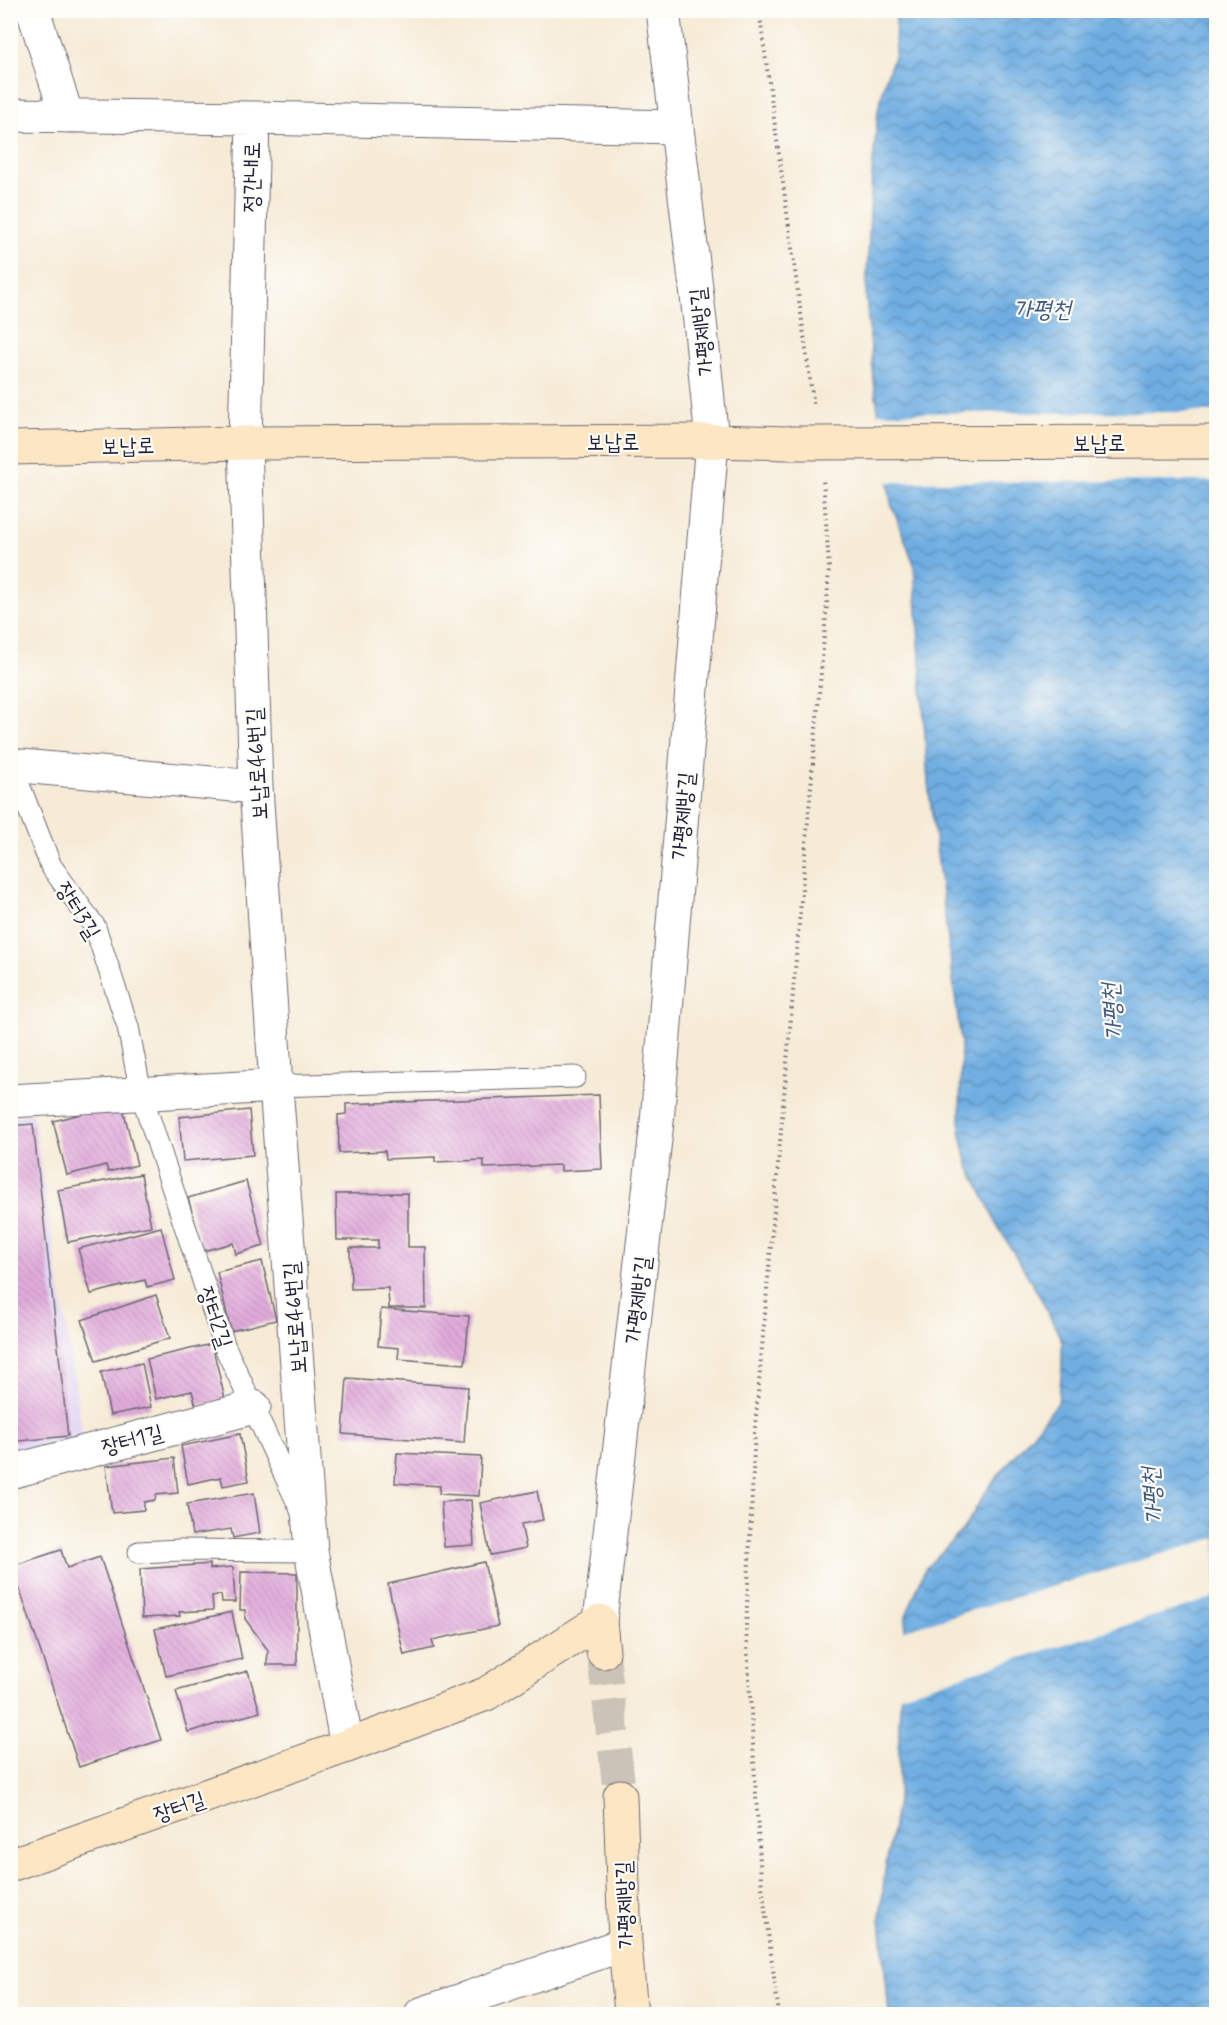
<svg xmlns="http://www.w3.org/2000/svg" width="1227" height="2025" font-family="Mynerve,'Poor Story',sans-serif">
<defs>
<pattern id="water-waves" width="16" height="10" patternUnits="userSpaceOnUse" patternTransform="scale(1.5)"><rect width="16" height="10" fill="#6faee2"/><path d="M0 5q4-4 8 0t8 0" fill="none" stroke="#5b8db8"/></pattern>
<pattern id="building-back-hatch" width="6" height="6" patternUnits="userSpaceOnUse" patternTransform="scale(1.5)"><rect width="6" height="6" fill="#e1acdb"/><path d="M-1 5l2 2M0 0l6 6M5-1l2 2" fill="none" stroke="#c194bd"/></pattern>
</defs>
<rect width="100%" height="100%" fill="#fdfcf7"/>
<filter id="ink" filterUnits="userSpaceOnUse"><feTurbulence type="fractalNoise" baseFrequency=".0167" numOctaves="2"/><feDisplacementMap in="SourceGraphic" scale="12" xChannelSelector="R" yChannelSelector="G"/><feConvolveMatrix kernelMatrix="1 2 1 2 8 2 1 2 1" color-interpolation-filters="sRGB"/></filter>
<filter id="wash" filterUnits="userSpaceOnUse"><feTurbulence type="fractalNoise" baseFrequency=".008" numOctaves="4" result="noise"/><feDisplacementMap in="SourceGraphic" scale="24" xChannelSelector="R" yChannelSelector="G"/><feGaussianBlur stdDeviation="1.35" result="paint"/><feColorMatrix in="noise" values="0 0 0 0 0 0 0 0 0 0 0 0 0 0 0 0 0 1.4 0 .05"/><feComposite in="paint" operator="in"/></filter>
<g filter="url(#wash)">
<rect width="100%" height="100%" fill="#f6ebd7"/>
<path fill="#e1d4f3" d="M33 1114 83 1436 11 1454V1116Z"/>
<path fill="url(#water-waves)" stroke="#48688e" stroke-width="1.5" d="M896 11H1216V2014H889L880 1918 885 1871 899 1790V1723L906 1616 925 1569 963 1530 989 1487 1058 1403 1062 1369V1341L1038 1293 997 1225 967 1162 960 1130 961 1042 928 783 914 564 891 503 874 381 866 297 872 173 878 111 886 78 895 54Z"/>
<path fill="#f6ebd7" d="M1216 412V481L885 482 875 413Z
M1216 1538V1597L898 1696 902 1631Z"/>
<g id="blocks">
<path fill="url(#building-back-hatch)" d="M599 1095 602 1169 561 1171V1165L484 1168V1160L435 1162V1157L386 1159 385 1151 339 1153 338 1115 346 1114V1104Z
M122 1104 137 1165 108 1172 106 1165 67 1175 53 1121Z
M249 1110 253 1155 183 1161 179 1117Z
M33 1124 68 1436 10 1442V1126Z
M141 1174 151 1226 68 1242 58 1190Z
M246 1181 264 1246 236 1254 233 1243 203 1251 188 1198Z
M408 1193V1247H425L426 1308H389L388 1288 351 1289 350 1248H378V1240H337L336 1194Z
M161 1227 175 1280 147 1287 145 1280 91 1294 78 1249Z
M262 1261 276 1320 231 1331 217 1272Z
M156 1295 170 1338 96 1361 82 1320Z
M381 1309 469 1316 465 1364 398 1359 399 1348 378 1346Z
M212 1344 225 1399 196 1406 192 1391 156 1399 147 1359Z
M142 1363 151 1407 110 1415 101 1372Z
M347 1378 468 1387 464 1443 343 1434Z
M240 1434 249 1481 223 1486 221 1477 188 1484 181 1446Z
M397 1453 481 1457 479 1496 439 1494 440 1486 395 1483Z
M174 1458 178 1493 156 1495 155 1500 144 1502V1510L112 1513 106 1466Z
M537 1491 543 1520 521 1524 526 1548 490 1555 480 1503Z
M254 1493 260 1533 233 1538 231 1529 192 1535 187 1504Z
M471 1500 474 1545 444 1547 441 1502Z
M61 1550 67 1568 100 1557 161 1740 79 1767 12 1566Z
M484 1562 498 1626 432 1640 434 1648 404 1655 388 1584Z
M210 1564V1569L233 1567 235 1602H222L221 1595 212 1596 213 1610 179 1612 180 1616 142 1618 140 1569Z
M241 1572 297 1573V1665H267L268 1650 245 1619V1610H240Z
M232 1612 242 1659 166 1676 155 1629Z
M248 1671 260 1712 188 1732 176 1691Z"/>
</g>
</g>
<g filter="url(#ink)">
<use href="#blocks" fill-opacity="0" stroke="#6c6872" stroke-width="1.5"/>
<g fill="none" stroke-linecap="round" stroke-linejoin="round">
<path stroke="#ccc3b8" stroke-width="33" stroke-dasharray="33 16" stroke-linecap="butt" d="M603 1652 620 1796"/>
<defs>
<path id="lane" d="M10 762 51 866 95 927 128 1027 141 1093 225 1347 301 1510
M276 1086 575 1077
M139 1552 180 1550 311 1551"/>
<path id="street" d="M33 10 67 116
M10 115 253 118 245 443 256 787 276 1086 311 1551 347 1746
M253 118 677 127
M10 765 256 787
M10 1101 276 1086
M10 1472 254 1407
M600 1621 657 1122 712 441 701 330 663 10
M421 2014 625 1944"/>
<path id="secondary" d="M10 448 245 443 712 441 789 443
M620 1796 625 1944 631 2014
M10 1865 347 1746 486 1694 600 1621 603 1652"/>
</defs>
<use href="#lane" stroke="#6c6872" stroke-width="23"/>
<use href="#street" stroke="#6c6872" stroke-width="35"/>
<use href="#secondary" stroke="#6c6872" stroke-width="35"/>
<path stroke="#6c6872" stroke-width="4" stroke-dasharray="1.5 4.5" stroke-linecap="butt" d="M759 10 814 408
M779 2014 761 1879 746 1628 755 1428 827 603 829 567 823 478"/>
<use href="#lane" stroke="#fff" stroke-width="21"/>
<use href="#street" stroke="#fff" stroke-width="33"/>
<use href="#secondary" stroke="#fce6c4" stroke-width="33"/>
<defs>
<path id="secondary-bridge" d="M789 443 1216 442"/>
</defs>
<use href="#secondary-bridge" stroke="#6c6872" stroke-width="35" stroke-linecap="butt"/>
<use href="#secondary-bridge" stroke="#fce6c4" stroke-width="33"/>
</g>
</g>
<g text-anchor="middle" stroke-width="4.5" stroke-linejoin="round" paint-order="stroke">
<g font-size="22" fill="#22223b" stroke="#fdfcf7">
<text transform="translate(251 177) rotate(-89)" y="8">정간내로</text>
<text transform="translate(701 332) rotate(-96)" y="8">가평제방길</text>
<text x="613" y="449">보납로</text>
<text x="1099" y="450">보납로</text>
<text transform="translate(128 445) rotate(-1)" y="8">보납로</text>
<text transform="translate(256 764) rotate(-93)" y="8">보납로46번길</text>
<text transform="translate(682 816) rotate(-85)" y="8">가평제방길</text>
<text transform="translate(79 910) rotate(58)" y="8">장터3길</text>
<text transform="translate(637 1300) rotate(-83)" y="8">가평제방길</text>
<text transform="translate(216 1317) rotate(71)" y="8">장터2길</text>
<text transform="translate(294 1318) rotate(-94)" y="8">보납로46번길</text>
<text transform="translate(132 1439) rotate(-15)" y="8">장터1길</text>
<text transform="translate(179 1806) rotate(-19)" y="8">장터길</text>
<text transform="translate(624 1905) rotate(-92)" y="8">가평제방길</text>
</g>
<g font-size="24" font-style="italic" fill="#415a7e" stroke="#fdfcf7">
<text x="1042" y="317">가평천</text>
<text transform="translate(1112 1012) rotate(-95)" y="8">가평천</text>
<text transform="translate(1152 1496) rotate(-95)" y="8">가평천</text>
</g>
</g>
<rect width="1227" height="2025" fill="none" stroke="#fdfcf7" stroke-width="36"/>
</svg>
